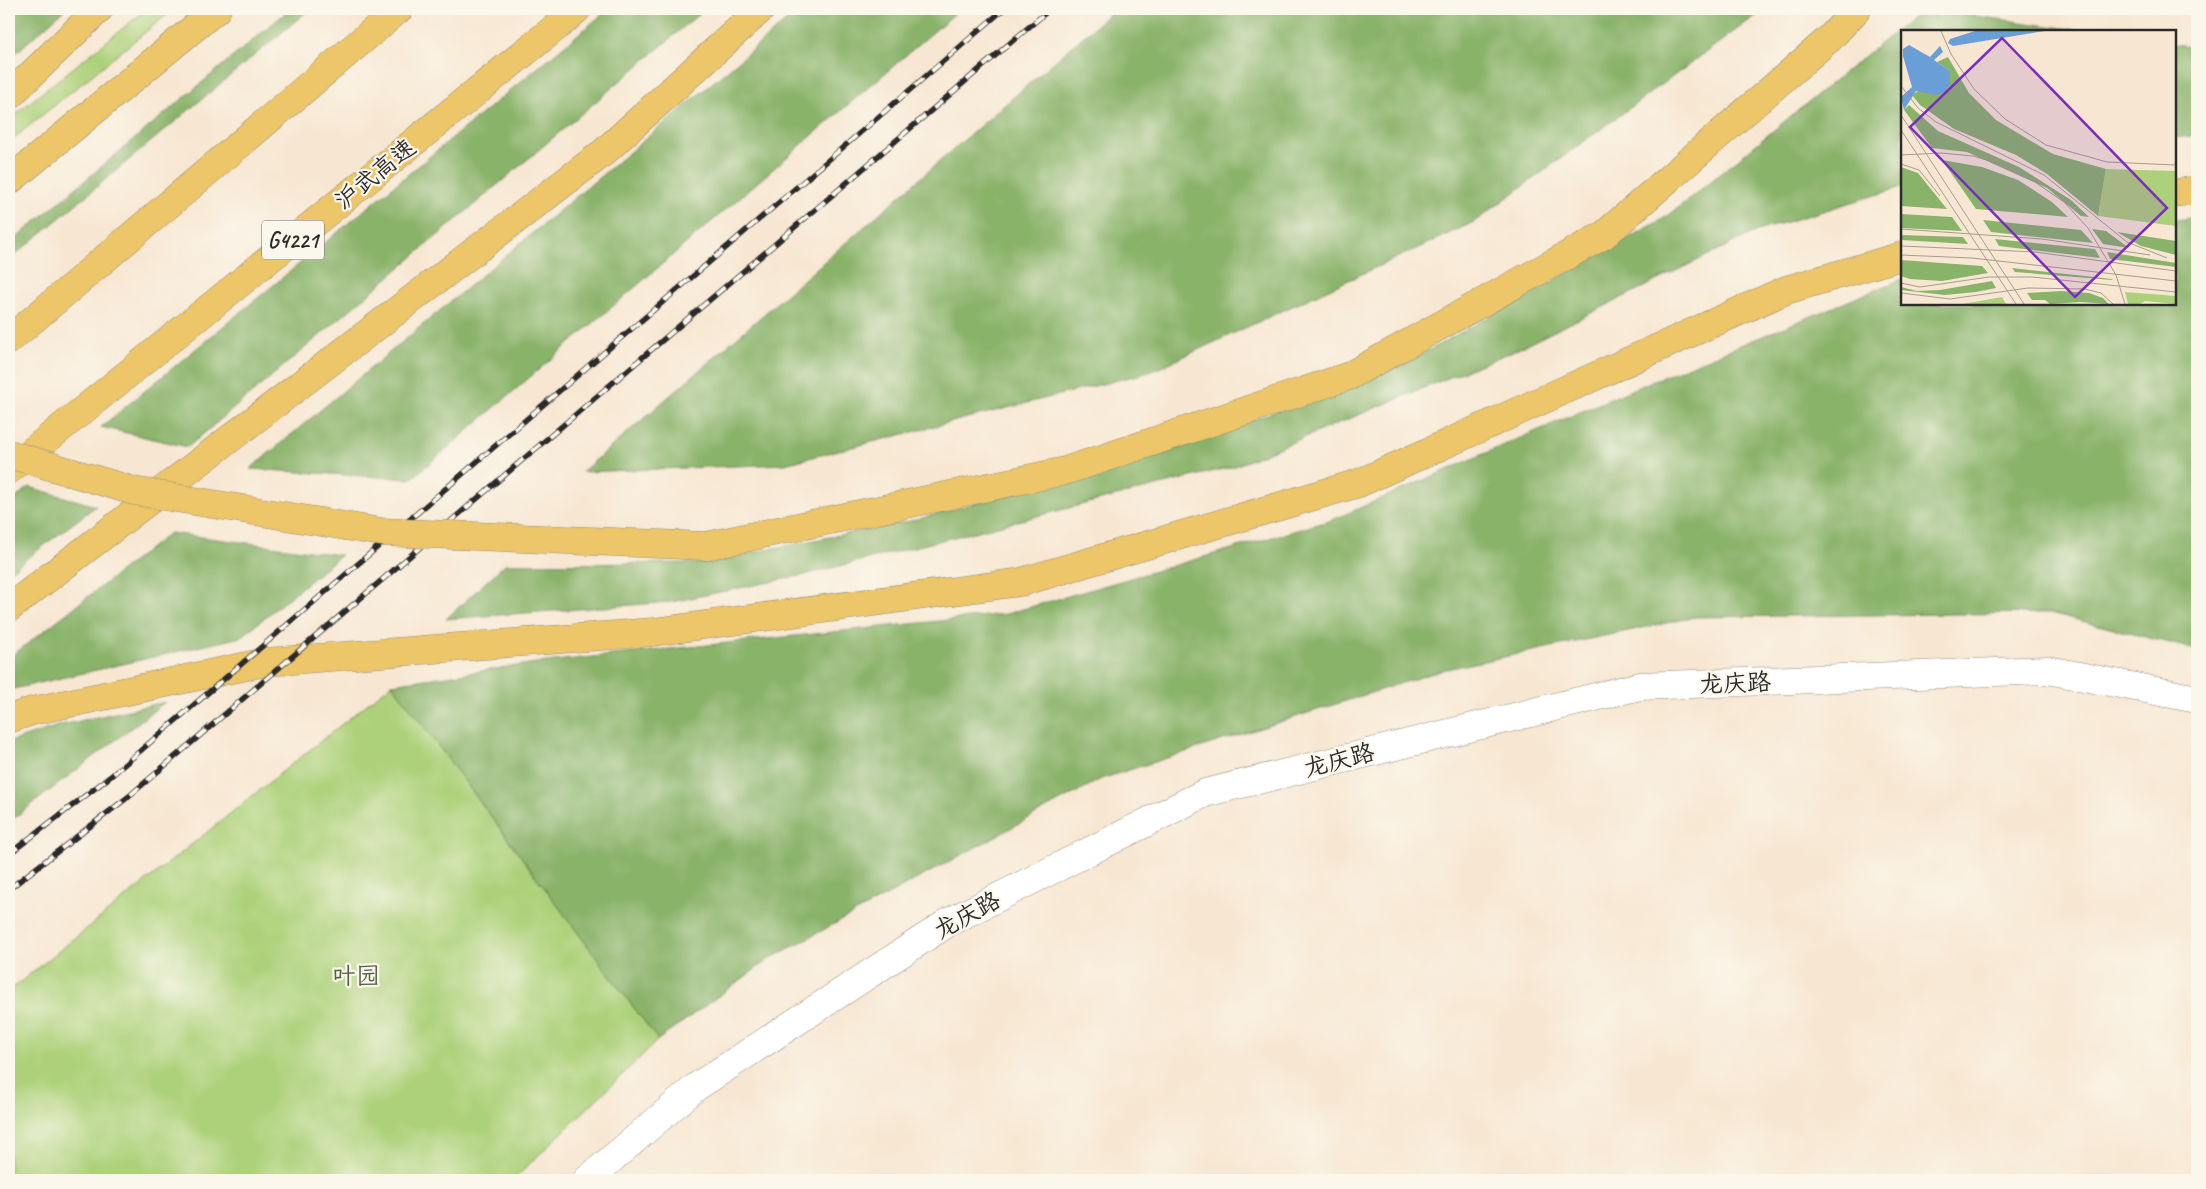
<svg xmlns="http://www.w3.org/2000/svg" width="2206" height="1189" font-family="Caveat,'LXGW WenKai TC',sans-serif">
<rect width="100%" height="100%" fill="#fbf7ec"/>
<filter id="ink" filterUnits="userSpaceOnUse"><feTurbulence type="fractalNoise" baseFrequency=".02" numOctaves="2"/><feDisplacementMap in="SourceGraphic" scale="10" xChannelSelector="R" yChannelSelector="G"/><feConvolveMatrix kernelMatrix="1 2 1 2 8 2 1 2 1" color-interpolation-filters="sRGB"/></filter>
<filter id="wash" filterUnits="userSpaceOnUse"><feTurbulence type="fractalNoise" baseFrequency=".0096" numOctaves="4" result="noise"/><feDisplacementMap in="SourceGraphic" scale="20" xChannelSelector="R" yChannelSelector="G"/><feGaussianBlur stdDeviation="1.12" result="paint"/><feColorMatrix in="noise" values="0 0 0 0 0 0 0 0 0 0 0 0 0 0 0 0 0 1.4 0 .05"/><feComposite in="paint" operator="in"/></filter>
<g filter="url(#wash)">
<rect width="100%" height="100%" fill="#f7e7d2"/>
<path fill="#add17a" stroke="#6c7e52" d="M147 9H174L9 142V119Z
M392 684 658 1040 513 1180H9V991Z"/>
<path fill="#8ab36a" stroke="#5a6f4a" d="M9 9H65L9 59Z
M290 9H310L9 260V244Z
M609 9H705L188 447 101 427Z
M801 9H960L411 479 250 469Z
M1115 9H1765L1474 222 1150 372 785 464 582 472Z
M1923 9 2086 31H1902V187L1757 231 1518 349 1235 466 804 575 671 602 446 619 505 564 699 563 915 520 1179 446 1401 366 1668 216Z
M2175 44 2197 47V135L2175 138Z
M2197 217V650L2050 613 1695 617 1446 669 1101 779 768 960 658 1040 392 684 536 663 1006 614 1332 520 1633 389 1902 279V304H2175V220Z
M29 487 96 506 9 572V504Z
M170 533 341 555 241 637 9 690V658Z
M165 702 9 822V742L61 725Z"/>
</g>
<g filter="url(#ink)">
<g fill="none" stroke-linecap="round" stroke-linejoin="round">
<defs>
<path id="tertiary" d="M587 1180 696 1087 949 922 1205 793 1640 686 2048 670 2197 699"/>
<path id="motorway" d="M9 96 99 9
M9 181 217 9
M2175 193 2197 190
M9 340 399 9
M9 470 561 23 577 9
M706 546 1065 471 1349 376 1604 235 1830 38 1857 9
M9 608 604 152 761 9
M9 719 32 711 266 662 653 632 1021 582 1359 483 1786 290 1902 256"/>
</defs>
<use href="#tertiary" stroke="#91897e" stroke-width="29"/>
<use href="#motorway" stroke="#91897e" stroke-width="29"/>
<use href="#tertiary" stroke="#fff" stroke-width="28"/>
<use href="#motorway" stroke="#ecc669" stroke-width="28"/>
<defs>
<path id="rail" d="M9 854 111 776 1004 9
M9 889 128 797 1050 9"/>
</defs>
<use href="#rail" stroke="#2b2b2b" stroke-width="5.5"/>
<use href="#rail" stroke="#fbf7ec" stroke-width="4" stroke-dasharray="11" stroke-linecap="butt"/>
<defs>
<path id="motorway-bridge" d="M9 454 134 491 381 532 706 546"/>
</defs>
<use href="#motorway-bridge" stroke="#91897e" stroke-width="29" stroke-linecap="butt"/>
<use href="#motorway-bridge" stroke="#ecc669" stroke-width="28"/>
</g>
</g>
<g text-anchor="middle" stroke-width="4.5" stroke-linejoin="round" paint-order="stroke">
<rect fill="#fbf7ec" stroke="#696865" stroke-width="1" x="262" y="220.5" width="62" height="39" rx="4"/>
<g font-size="22" font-weight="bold" fill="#2b2b2b">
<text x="293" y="248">G4221</text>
</g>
<g font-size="24" fill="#2b2b2b" stroke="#fbf7ec">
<text transform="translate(375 174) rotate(-39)" y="8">沪武高速</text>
<text transform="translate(1735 683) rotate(-2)" y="8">龙庆路</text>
<text transform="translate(1339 760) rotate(-14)" y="8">龙庆路</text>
<text transform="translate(967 915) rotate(-29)" y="8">龙庆路</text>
</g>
<g font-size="24" fill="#525d43" stroke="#fbf7ec">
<text x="356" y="984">叶园</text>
</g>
</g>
<g transform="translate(1901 30)">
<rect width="275" height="275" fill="#f7e7d2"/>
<path d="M205 139 275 141V196L197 186ZM224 262 275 266V274L244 271 239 274H227ZM101 267 105 274H56H62Z" fill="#add17a"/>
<path d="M47 27 68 63 95 90 152 124 205 139 197 186 146 144 115 125 53 99 19 75 11 65 49 41 36 32ZM8 75 37 101 118 137 170 170 188 187 180 186 146 158 66 122 31 118 3 80ZM41 130 81 137 117 150 151 172 167 187 75 179ZM0 137 17 143 46 179 0 176ZM0 184 51 187 61 201 0 198ZM82 190 180 200 192 213 90 202ZM191 199 205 201 228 218 202 214ZM216 202 275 211V225L240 216ZM0 205 62 207 67 214 0 210ZM94 209 194 219 199 228 98 216ZM206 222 275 233V237L209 229ZM0 230 81 236 87 243 41 251 9 249 0 246ZM111 238 211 249 212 250 114 242ZM91 251 95 258 75 262 44 265 0 260V257L16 261 39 260ZM160 261 188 263 202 268 208 274 180 272 149 274 144 270H131L126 263Z" fill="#8ab36a"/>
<path d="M74 1H144L52 16 47 13 49 9ZM8 15 29 27 39 16 42 22 33 30 49 41V54L44 62 35 65 15 61 3 80 0 67 11 57 2 26V19Z" fill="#699ed6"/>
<path fill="none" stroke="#a59c8f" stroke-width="1" d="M40 1 50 24 73 59 104 89 145 115 206 132 275 135M0 56 17 78 35 92 143 145 226 212 266 228M0 85 123 274M0 100 115 274M0 125 40 123 72 126 102 135 131 150 163 172 187 198 215 245 224 274M0 134 18 140 39 166M0 199 141 209 249 225M0 216 134 222 275 241M0 225 71 228 275 251M0 253 19 257 88 247H131L275 262M0 263 49 269 127 258 184 259 200 263 212 274"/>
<path fill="#7b2cbf" fill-opacity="0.15" stroke="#7b2cbf" stroke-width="2.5" d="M101 8 266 178 174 267 9 97Z"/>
<rect width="275" height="275" fill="none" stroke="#2b2b2b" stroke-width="2.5"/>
</g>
<rect width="2206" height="1189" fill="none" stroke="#fbf7ec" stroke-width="30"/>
</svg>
